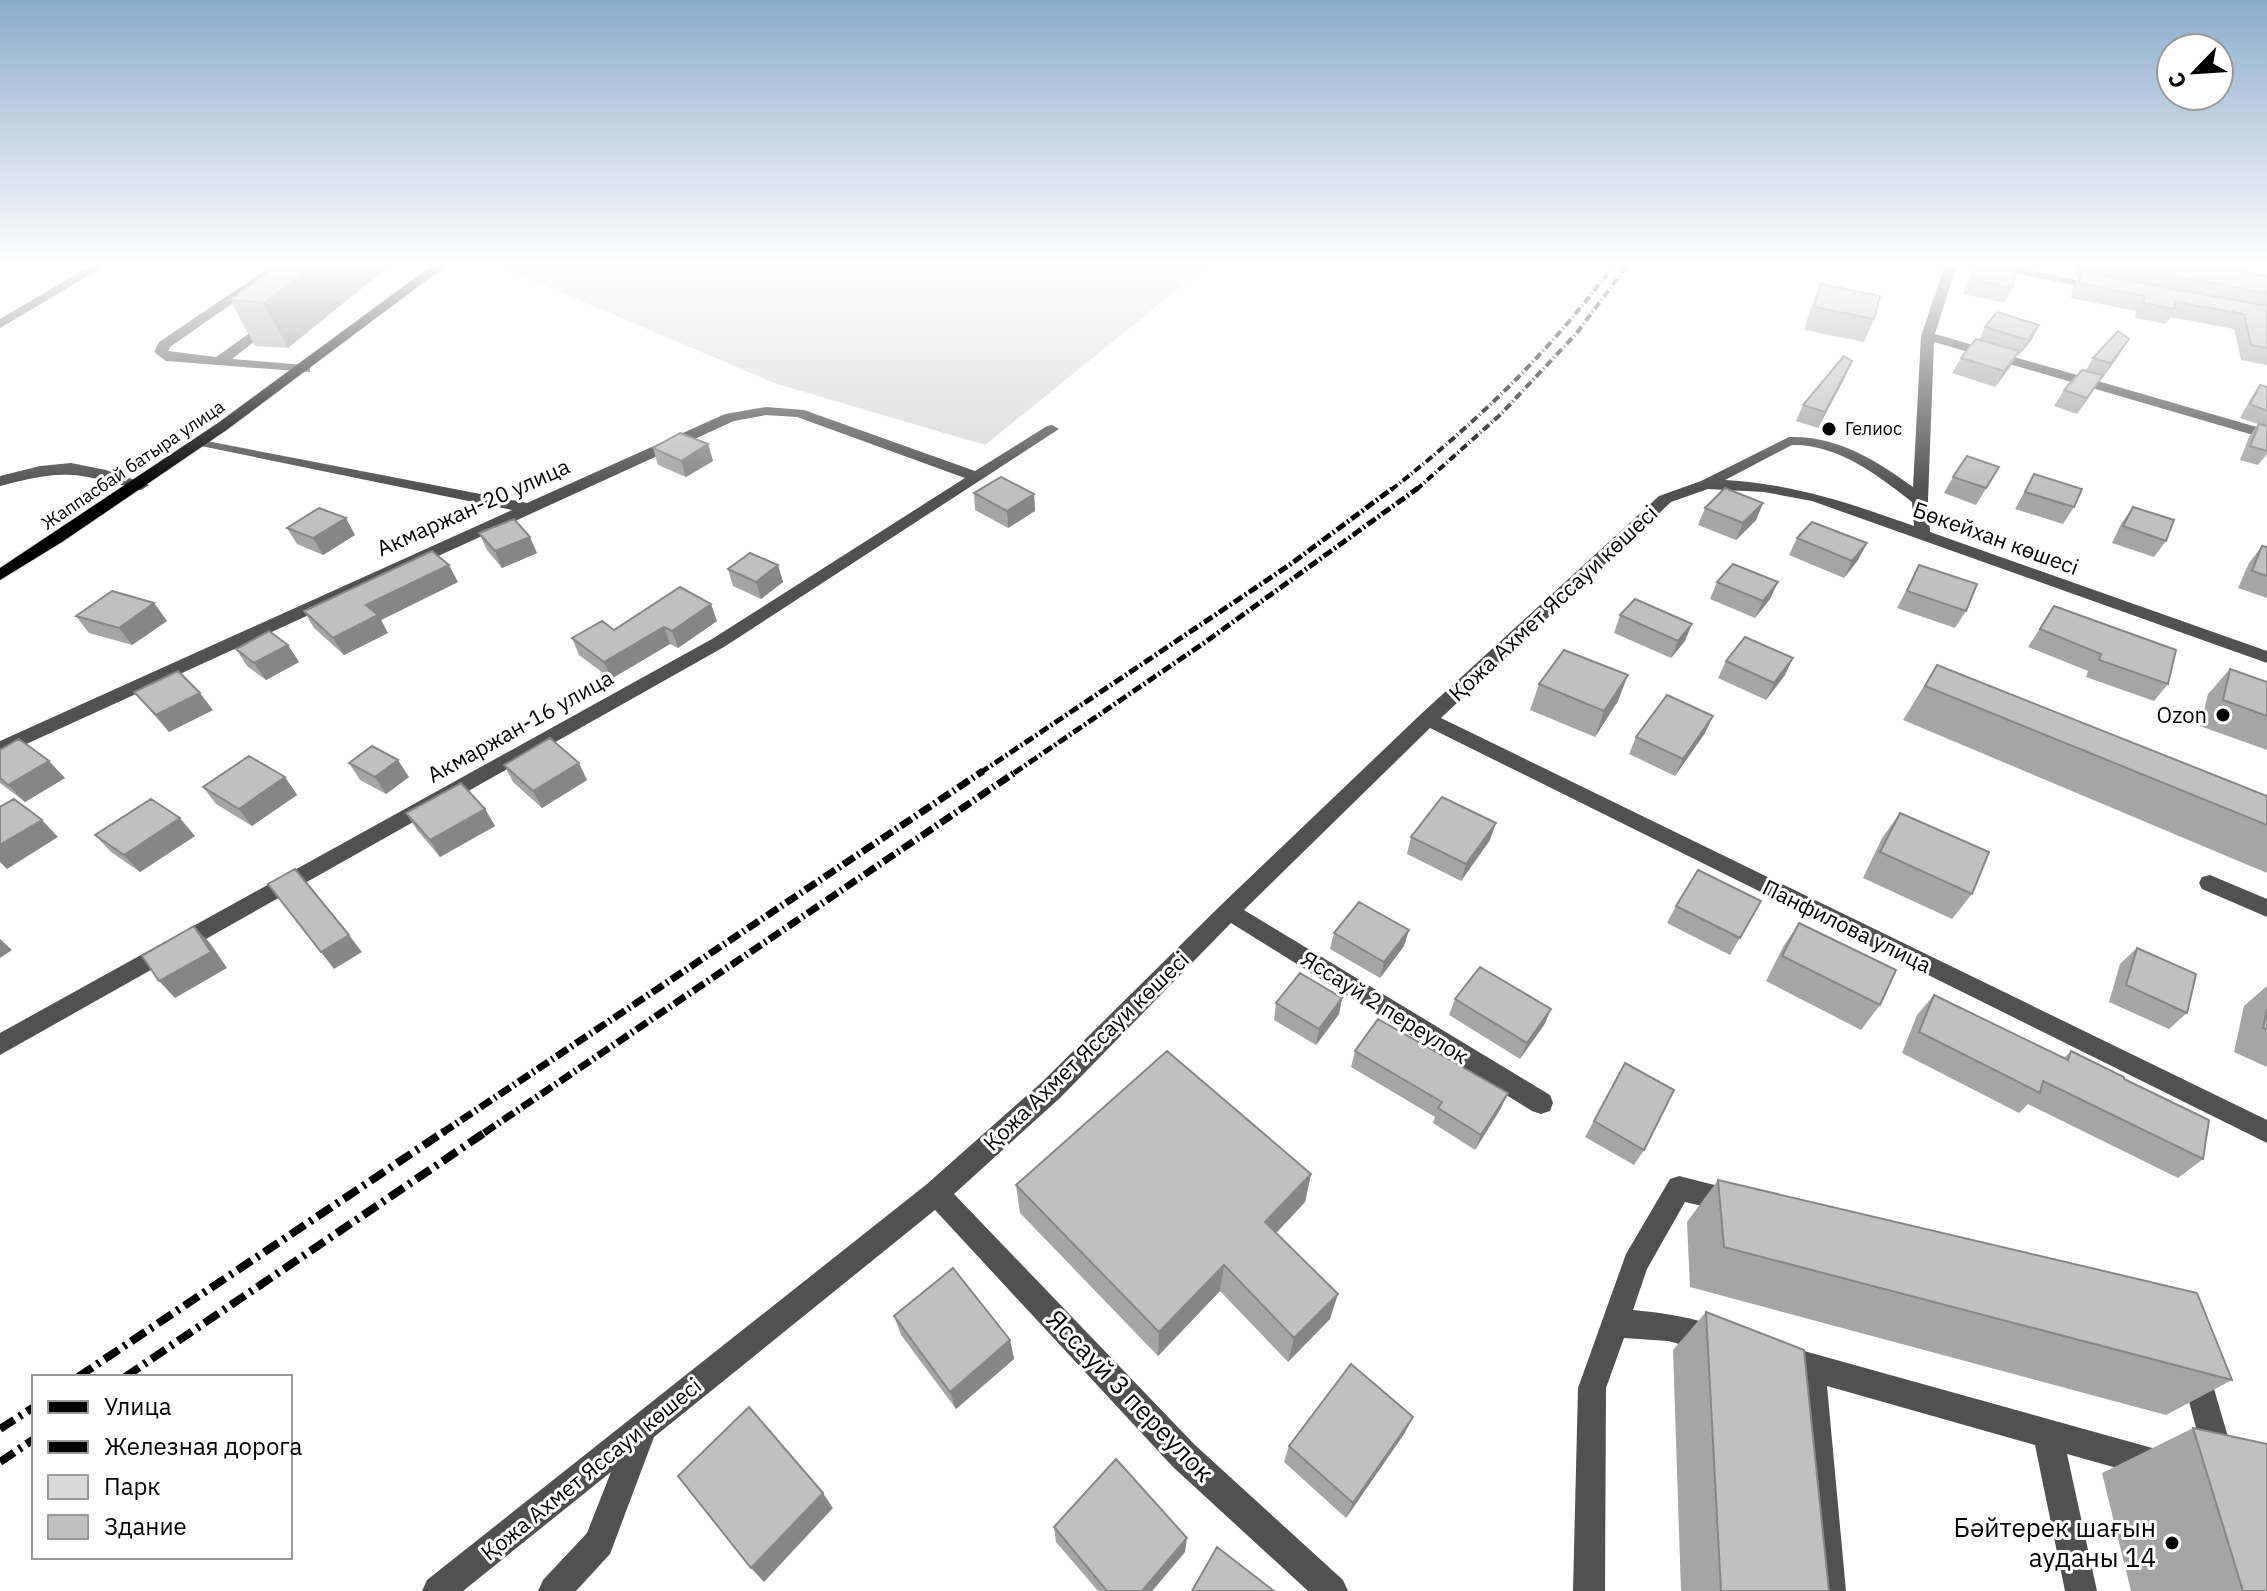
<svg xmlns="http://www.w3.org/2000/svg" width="2267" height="1591" font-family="'IBM Plex Sans',sans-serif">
<rect width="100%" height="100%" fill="#fff"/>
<path fill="#d8d8d8" d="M501 267H1205L985 445 777 384Z"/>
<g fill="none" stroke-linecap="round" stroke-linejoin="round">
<defs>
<path id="major" d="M430 267H444L228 429 62 542 0 580V568L218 423Z"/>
</defs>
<use href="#major" stroke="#dbdbdb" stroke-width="2"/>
<path fill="#515151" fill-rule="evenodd" d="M88 267H103L0 328V319Z
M270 267H284L170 347 168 351 216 357 272 317 278 321 277 324 232 359 305 365 310 366V372L166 361 154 352 159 342Z
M1944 267H1956L1935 334 2267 430V439L1934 342 1928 500 1930 532 2267 651V663L1812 501 1764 492 1708 489 1671 502 1441 718 2267 1120V1143L1430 728 1244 910 1550 1095 1553 1103 1550 1111 1541 1114 1532 1111 1231 923 1060 1098 954 1194 1195 1445 1343 1580 1348 1591H1308L1173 1467 935 1210 654 1437 610 1554 576 1591H538L543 1580 587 1533 611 1472 463 1591H422L427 1580 927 1184 1042 1082 1221 905 1421 714 1659 496 1701 481 1789 437C1836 435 1876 460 1913 487L1921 336ZM1792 445C1837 444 1878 475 1912 502L1914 526C1849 503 1794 484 1725 480Z
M1986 267H2014L2108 287 2102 291Z
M766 407 804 410 975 471 1047 426 1052 425 1059 429 724 647 0 1055V1033L712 639 965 478 797 417 766 415 734 421 0 756V741L512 510 201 446 196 445V439L527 503 725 414Z
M71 463 106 470 149 485 141 490C75 473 68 468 0 486V476L40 466Z
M2210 875 2267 899V917L2202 889 2199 883 2202 877Z
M1679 1176 1742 1192 1746 1201 1742 1210 1733 1213 1685 1202 1647 1269 1633 1310C1664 1313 1694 1317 1723 1329L1727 1339 1723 1349 1713 1353 1668 1341 1624 1338 1606 1388 1605 1591H1573L1578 1388 1626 1254 1670 1179Z
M1779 1344 2156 1449 2167 1453 2171 1464 2167 1475 2156 1479 2067 1454 2097 1591H2065L2035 1445 1827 1386 1846 1591H1814L1798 1377 1769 1368 1765 1358 1769 1348Z
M2195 1358 2205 1362 2209 1372 2234 1457 2230 1468 2219 1472 2208 1468 2204 1457 2181 1372 2185 1362Z"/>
<use href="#major" fill="#000" fill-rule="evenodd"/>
<path stroke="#000" stroke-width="4" stroke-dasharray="8 3 1 3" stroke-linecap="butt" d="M1391 490C1475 424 1549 353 1612 267
M1416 490 1500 415 1576 334 1626 267"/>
<path stroke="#000" stroke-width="5" stroke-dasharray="10 3 2 3" stroke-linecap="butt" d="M980 773 1288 566 1393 488
M1014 773 1204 643 1418 488"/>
<path stroke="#000" stroke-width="7" stroke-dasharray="13 4 2 4" stroke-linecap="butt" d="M442 1133 983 771
M484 1133 1017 771"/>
<path stroke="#000" stroke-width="8" stroke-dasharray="17 6 3 6" stroke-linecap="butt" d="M78 1377 445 1131
M125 1377 487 1131
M0 1429 34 1407
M0 1462 34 1439"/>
</g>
<path fill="#a5a5a5" d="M276 267 288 348 255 346 230 300Z
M1973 267H2018L2012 288 2004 303 1963 294Z
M2077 267H2231V269L2267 276V365L2241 360 2234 329 2170 317 2166 324 2135 318 2136 311 2071 298 2073 287 2079 276 2075 275Z
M1821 284 1874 319 1864 342 1804 330 1811 307Z
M2039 325 2031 341 2019 355H2017L2010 367 1995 387 1952 373 1961 358 1979 340 1985 327Z
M2129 339 2077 414 2054 406 2064 390 2086 370 2093 358Z
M1845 377 1818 428 1796 421 1803 405Z
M2260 385 2267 387V454L2258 465 2240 460 2249 437 2258 424 2240 418 2251 398Z
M708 444 713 461 686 477 658 465 653 448Z
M1999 467 1976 505 1944 493 1953 477Z
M2034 474 2074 507 2063 524 2015 509Z
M974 493 1034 494 1035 511 1008 528 975 510Z
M1763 503 1756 520 1736 540 1698 525 1705 508Z
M2133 507 2166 541 2154 557 2112 543 2121 524Z
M287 528 355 535 323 555 297 544Z
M479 533 537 553 502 568 487 550Z
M1797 538 1867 543 1858 560 1844 578 1789 555Z
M2262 546 2267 547V598L2238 588 2249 563Z
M778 565 783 582 761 599 733 586 728 569Z
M1919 565 1966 611 1955 628 1897 608Z
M458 582 381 620 388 633 344 655 314 628 304 611Z
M1717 582 1770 599 1755 618 1710 599Z
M154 603 167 621 132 645 89 633 76 616Z
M2054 606 2168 684 2154 701 2086 677 2088 671 2028 647Z
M1620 615 1685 641 1671 658 1614 633Z
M717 621 678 648 670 644 611 679 579 655 572 638 614 630Z
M288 645 299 662 266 680 247 666 236 649Z
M1726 661 1785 675 1766 700 1718 678Z
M1937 665 2267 796V873L1903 720Z
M2230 669 2267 682V750L2200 726 2208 694Z
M1539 684 1618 701 1595 737 1530 710Z
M134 692 213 710 169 732Z
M1713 716 1705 733 1675 776 1629 754 1636 737Z
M0 750 65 778 25 802 0 783Z
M349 763 409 777 386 794 360 780Z
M504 765 587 780 542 808 513 782Z
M285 777 297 795 252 826 216 804 203 787Z
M485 809 495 826 440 857 417 830 406 813Z
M1900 813 1972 894 1952 919 1863 878 1882 838Z
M95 835 195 836 140 872 111 852Z
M1411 837 1490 840 1461 881 1407 854Z
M1761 901 1730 955 1667 923 1676 906Z
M1799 923 1880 1005 1861 1030 1766 981 1783 947Z
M1334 933 1404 946 1380 978 1330 949Z
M2137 948 2187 1013 2169 1029 2109 1002 2120 964Z
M2267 986V1067L2234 1052 2244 1006Z
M1934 995 2064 1058 2071 1051 2124 1079 2203 1159 2178 1178 2028 1104 2019 1113 1902 1053 1917 1015Z
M1342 998 1339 1014 1316 1045 1274 1020 1276 1003Z
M1455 999 1551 1009 1544 1025 1520 1059 1449 1015Z
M1355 1051 1501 1108 1475 1150 1433 1123 1435 1117 1351 1067Z
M1625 1063 1644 1150 1634 1165 1585 1137Z
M1311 1174 1305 1202 1276 1233 1330 1319 1288 1362 1220 1291 1158 1356 1020 1213 1016 1185Z
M1718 1180 2232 1380 2166 1415 1690 1287 1687 1222Z
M1706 1312 1829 1591H1681L1673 1350Z
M894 1316 1010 1340 1014 1359 956 1409 901 1335Z
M1413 1417 1404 1434 1346 1518 1284 1462 1289 1446Z
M2193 1428 2267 1591H2131L2102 1473Z
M1054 1527 1185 1552 1152 1591H1098L1056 1542Z"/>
<path fill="#868686" d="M312 267H388L288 348 264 303Z
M2039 325 2031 341 2019 355 2028 340Z
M2129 339 2119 355 2102 379 2111 363Z
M2019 351 2010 367 1995 387 2004 371Z
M1852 361 1845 377 1818 428 1825 412Z
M2103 375 2093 391 2077 414 2087 398Z
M708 444 713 461 686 477 681 461Z
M1034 494 1035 511 1008 528 1007 511Z
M1763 503 1756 520 1736 540 1743 523Z
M346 518 355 535 323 555 313 538Z
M530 537 537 553 502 568 495 551Z
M1867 543 1858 560 1844 578 1852 561Z
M449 565 458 582 381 620 388 633 344 655 333 638 366 605Z
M778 565 783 582 761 599 756 582Z
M1778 582 1770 599 1755 618 1763 601Z
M154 603 167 621 132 645 119 628Z
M711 604 717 621 678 648 672 631Z
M1692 624 1685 641 1671 658 1678 641Z
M664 627 670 644 611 679 604 662Z
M288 645 299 662 266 680 254 663Z
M1793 658 1785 675 1766 700 1774 683Z
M1628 675 1618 701 1595 737 1604 711Z
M200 693 213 710 169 732 156 715Z
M1713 716 1705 733 1675 776 1683 759Z
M398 760 409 777 386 794 375 777Z
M49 761 65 778 25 802 8 785Z
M579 763 587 780 542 808 533 791Z
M285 777 297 795 252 826 239 809Z
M485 809 495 826 440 857 430 840Z
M180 818 195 836 140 872 124 855Z
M42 820 58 837 7 869 0 862V845Z
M1496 823 1490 840 1461 881 1466 864Z
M194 926 210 943 227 968 175 998 159 981Z
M1409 930 1404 946 1380 978 1384 962Z
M349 935 362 952 334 969 321 952Z
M0 939 12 950 0 958Z
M1342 998 1339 1014 1316 1045 1319 1029Z
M1551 1009 1544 1025 1520 1059 1527 1043Z
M1508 1093 1501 1108 1475 1150 1481 1135Z
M1311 1174 1305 1202 1261 1249 1265 1222Z
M1224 1265 1220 1291 1158 1356 1159 1332Z
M1338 1294 1330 1319 1288 1362 1294 1338Z
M1010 1340 1014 1359 956 1409 950 1392Z
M1413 1417 1404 1434 1346 1518 1353 1503Z
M823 1493 833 1508 764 1582 751 1568Z
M1187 1538 1185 1552 1152 1591H1142Z"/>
<path fill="#c0c0c0" stroke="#868686" stroke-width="2" d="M276 267H312L264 303 230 300Z
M1975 267H2018L2012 288 1970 279Z
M2122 267H2231V269L2267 276V293Z
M2081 272 2267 306V348L2251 345 2244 314 2175 302V309L2144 303 2145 296 2080 283Z
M1821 284 1880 296 1874 319 1814 307Z
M1997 312 2039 325 2028 340 1985 327Z
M2118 331 2129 339 2111 363 2093 358Z
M1976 339 2019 351 2004 371 1961 358Z
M1844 356 1852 361 1825 412 1803 405Z
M2082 370 2103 375 2087 398 2064 390Z
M2260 385 2267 387V411L2250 404Z
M2259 424 2267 426V451L2250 446Z
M680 433 708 444 681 461 653 448Z
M1967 456 1999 467 1986 488 1953 477Z
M2034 474 2082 489 2074 507 2025 492Z
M1001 477 1034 494 1007 511 974 493Z
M1725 488 1763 503 1743 523 1705 508Z
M2133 507 2174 520 2166 541 2123 526Z
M319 508 346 518 313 538 287 528Z
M514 519 530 537 495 551 479 533Z
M1812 522 1867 543 1852 561 1797 538Z
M2262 546 2267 547V576L2252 571Z
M432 551 449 565 366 605 378 615 333 638 304 611Z
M750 553 778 565 756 582 728 569Z
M1733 564 1778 582 1763 601 1717 582Z
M1919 565 1977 584 1966 611 1907 591Z
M680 587 711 604 672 631 664 627 604 662 572 638 602 621 614 630Z
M112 591 154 603 119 628 76 616Z
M1635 599 1692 624 1678 641 1620 615Z
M2054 606 2176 650 2168 684 2099 660 2101 654 2040 629Z
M269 631 288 645 254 663 236 649Z
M1745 637 1793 658 1774 683 1726 661Z
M1564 650 1628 675 1604 711 1539 684Z
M1937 665 2267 796V825L1925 686Z
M2230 669 2267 682V716L2223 700Z
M178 671 200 693 156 715 134 692Z
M1667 695 1713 716 1683 759 1636 737Z
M550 738 579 763 533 791 504 765Z
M19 739 49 761 8 785 0 778V750Z
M372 746 398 760 375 777 349 763Z
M249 756 285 777 239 809 203 787Z
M461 783 485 809 430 840 406 813Z
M1442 797 1496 823 1466 864 1411 837Z
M14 799 42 820 0 845V807Z
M151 799 180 818 124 855 95 835Z
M1900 813 1989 852 1972 894 1880 852Z
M295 869 349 935 321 952 268 884Z
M1698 870 1761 901 1740 938 1676 906Z
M1359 902 1409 930 1384 962 1334 933Z
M1799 923 1896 970 1880 1005 1782 956Z
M194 926 211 952 159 981 142 956Z
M2137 948 2196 974 2187 1013 2126 985Z
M1480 967 1551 1009 1527 1043 1455 999Z
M1300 973 1342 998 1319 1029 1276 1003Z
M1934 995 2068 1060 2071 1051 2124 1077V1079L2209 1120 2203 1159 2043 1081 2040 1093 1919 1032Z
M2267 1009V1029L2263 1028Z
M1378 1019 1508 1093 1481 1135 1438 1108 1442 1102 1355 1051Z
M1167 1051 1311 1174 1265 1222 1338 1294 1294 1338 1224 1265 1159 1332 1016 1185Z
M1625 1063 1674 1090 1644 1150 1594 1121Z
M1718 1180 2197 1293 2232 1380 1724 1247Z
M953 1268 1010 1340 950 1392 894 1316Z
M1706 1312 1804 1350 1829 1591H1721Z
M1351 1364 1413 1417 1353 1503 1289 1446Z
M749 1407 823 1493 751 1568 678 1476Z
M2193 1428 2267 1444V1591H2243Z
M1116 1459 1187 1538 1142 1591H1107L1054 1527Z
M1217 1547 1274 1591H1192Z"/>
<linearGradient id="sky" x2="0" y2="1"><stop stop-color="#8baccb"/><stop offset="0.54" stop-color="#fff"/><stop offset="1" stop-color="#fff" stop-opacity="0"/></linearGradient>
<rect width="2267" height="490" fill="url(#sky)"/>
<g fill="#000" stroke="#fff" stroke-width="3">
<circle cx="1829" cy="429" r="8"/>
<circle cx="2223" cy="715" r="8"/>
<circle cx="2172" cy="1543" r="8"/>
</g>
<g text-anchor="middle" stroke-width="6" stroke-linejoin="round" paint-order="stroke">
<g font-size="18" fill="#000" stroke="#fff" text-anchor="start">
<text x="1845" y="435">Гелиос</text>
</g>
<g font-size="18" fill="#000" stroke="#fff">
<text transform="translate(133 465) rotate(-34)" y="6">Жаппасбай батыра улица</text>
</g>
<g font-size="22" fill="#000" stroke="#fff">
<text transform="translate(473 507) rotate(-24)" y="8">Акмаржан-20 улица</text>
<text transform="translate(1996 538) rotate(20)" y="8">Бөкейхан көшесі</text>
<text transform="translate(1553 603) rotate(-43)" y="8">Қожа Ахмет Яссауи көшесі</text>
<text transform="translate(520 726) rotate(-29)" y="8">Акмаржан-16 улица</text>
<text transform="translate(1847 926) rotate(26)" y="8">Панфилова улица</text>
<text transform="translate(1385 1007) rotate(32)" y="8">Яссауй 2 переулок</text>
<text transform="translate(1086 1051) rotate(-44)" y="8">Қожа Ахмет Яссауи көшесі</text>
<text transform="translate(591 1469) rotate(-39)" y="8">Қожа Ахмет Яссауи көшесі</text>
</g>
<g font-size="22" fill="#000" stroke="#fff" text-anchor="end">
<text x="2207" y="723">Ozon</text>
</g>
<g font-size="26" fill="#000" stroke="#fff">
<text transform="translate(1130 1396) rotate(46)" y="9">Яссауй 3 переулок</text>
</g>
<g font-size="26" fill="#000" stroke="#fff" text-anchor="end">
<text x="2156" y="1537">Бәйтерек шағын<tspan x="2156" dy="30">ауданы 14</tspan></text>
</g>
</g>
<rect x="32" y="1375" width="260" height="184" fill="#ffffff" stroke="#999999" stroke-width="2"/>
<rect x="48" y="1401" width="40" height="12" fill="#000000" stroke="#999999" stroke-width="2"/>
<text x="104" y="1415" font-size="24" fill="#000000">Улица</text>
<rect x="48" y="1441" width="40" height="12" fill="#000000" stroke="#999999" stroke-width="2"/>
<text x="104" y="1455" font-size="24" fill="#000000">Железная дорога</text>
<rect x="48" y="1475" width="40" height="24" fill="#d8d8d8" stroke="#999999" stroke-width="2"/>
<text x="104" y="1495" font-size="24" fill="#000000">Парк</text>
<rect x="48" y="1515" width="40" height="24" fill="#c0c0c0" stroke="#999999" stroke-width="2"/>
<text x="104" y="1535" font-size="24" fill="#000000">Здание</text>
<g transform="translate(2195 72) rotate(245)"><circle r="38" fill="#ffffff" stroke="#999999" stroke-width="2"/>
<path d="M0-6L14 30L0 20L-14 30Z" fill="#000000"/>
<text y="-12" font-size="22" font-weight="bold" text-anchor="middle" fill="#000000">С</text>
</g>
</svg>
